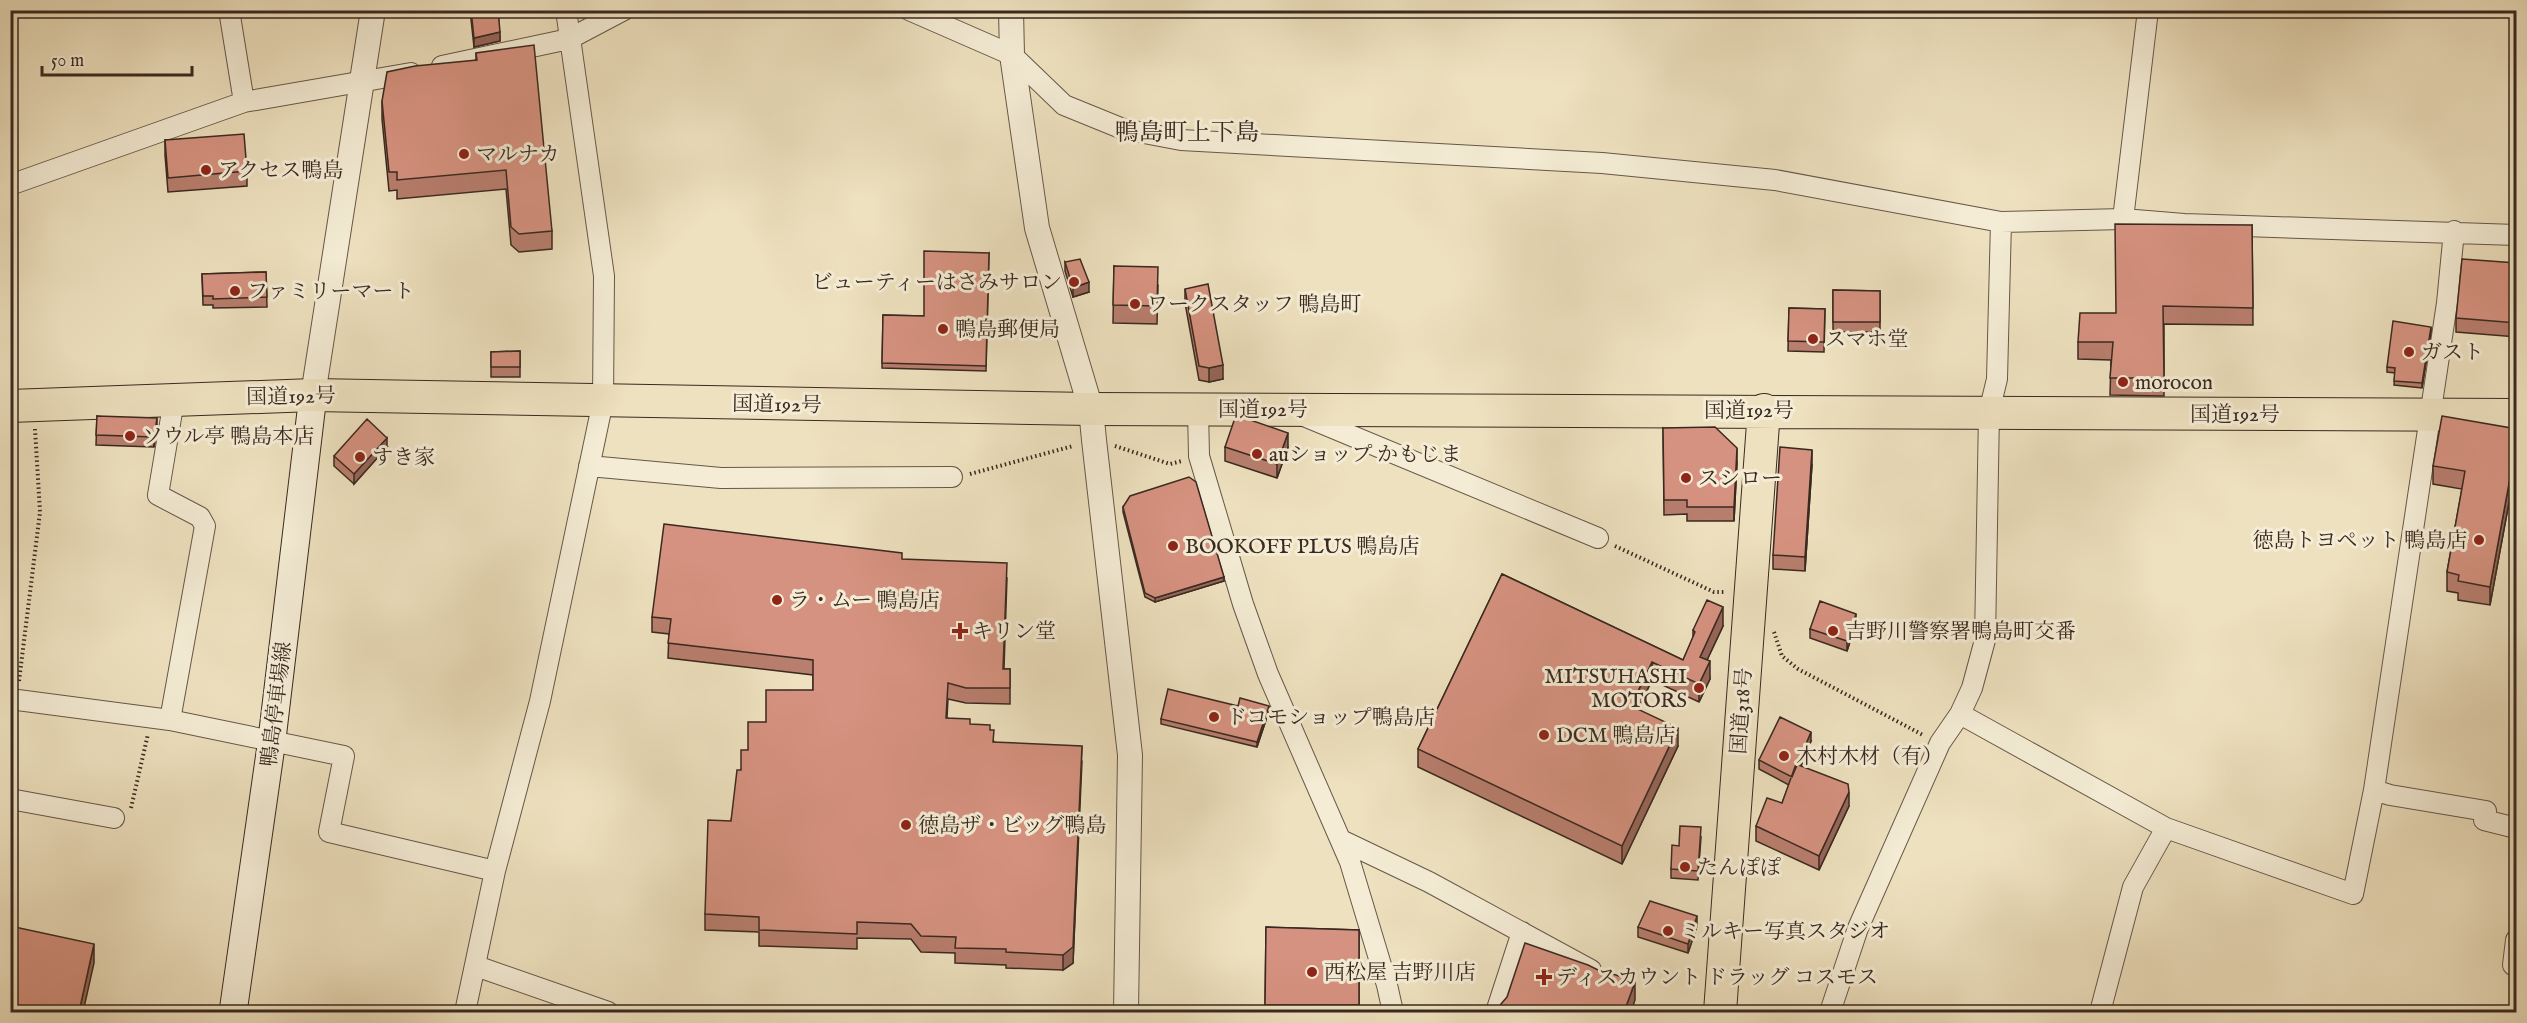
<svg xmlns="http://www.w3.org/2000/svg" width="2527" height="1023" font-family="'IM FELL English','Noto Serif JP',serif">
<rect width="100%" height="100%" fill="#eee1bf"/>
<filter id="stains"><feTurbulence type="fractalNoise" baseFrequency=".00333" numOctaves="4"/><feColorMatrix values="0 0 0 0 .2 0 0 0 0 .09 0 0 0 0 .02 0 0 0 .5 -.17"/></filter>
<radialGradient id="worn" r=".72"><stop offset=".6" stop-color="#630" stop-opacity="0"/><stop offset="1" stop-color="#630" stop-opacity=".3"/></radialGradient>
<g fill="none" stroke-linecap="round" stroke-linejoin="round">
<defs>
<path id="minor" d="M229 10 244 102
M909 10 1012 55 1064 105 1123 129 1181 140 1602 163 1775 180 2001 222 2123 219 2184 224 2516 235
M442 66 569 39 624 10
M10 185 244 102 411 73
M2123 219 2148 10
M1198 409 1199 456 1243 604 1268 674 1350 862 1387 985 1393 1012
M1304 416 1598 538
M589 466 721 478 952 477
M10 699 170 720 344 756 329 832 495 871
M1960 714 2166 828 2353 894 2374 790 2447 303 2454 231
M170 720 205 526 200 517 158 495 174 400
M2374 790 2390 795 2486 811 2484 820 2516 828
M10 799 114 818
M1341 840 1429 882 1591 970
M2516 940 2513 965 2516 966
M476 966 608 1012
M465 1012 495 871 540 701 603 401 604 276 566 10
M1496 1012 1522 932
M1830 1012 1858 928 1940 743 1960 714 1972 688 1985 640 1989 412 1997 379 2001 222
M2100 1012 2133 887 2166 828"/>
<path id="tertiary" d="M1011 10 1012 55 1037 228 1091 409 1094 440 1130 755 1126 1012
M313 395 373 10"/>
<path id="secondary" d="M233 1012 272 739 313 395"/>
<path id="trunk" d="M10 406 313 395 1091 409 2516 415
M1720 1012 1764 410"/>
</defs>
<use href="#minor" stroke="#675748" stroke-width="22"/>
<use href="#tertiary" stroke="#675748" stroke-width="26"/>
<use href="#secondary" stroke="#3a2920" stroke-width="29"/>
<use href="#trunk" stroke="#3a2920" stroke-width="34"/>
<path stroke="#3a2920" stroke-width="4" stroke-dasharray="1.5 3" stroke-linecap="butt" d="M1115 446 1170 464 1182 461
M970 474 1073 446
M1615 546 1714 592H1726
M1774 632 1782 656 1798 669 1923 735
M19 681 40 512 35 429
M131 808 148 734"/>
<use href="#minor" stroke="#f4ecd5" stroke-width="20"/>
<use href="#tertiary" stroke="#f4ecd5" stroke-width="24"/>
<use href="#secondary" stroke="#f4ecd5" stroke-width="27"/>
<use href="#trunk" stroke="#eee1bf" stroke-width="32"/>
</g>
<path fill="#b87e6e" stroke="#3a2920" stroke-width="1.5" d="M470 10H498L500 41 474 47Z
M476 53 552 231V249L519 252 511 245 506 189 397 199V190L389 191 382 119V101L476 60Z
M165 140 247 171V186L168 192 165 155Z
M2252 225 2253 325 2164 324V396L2110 395 2111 360 2078 359V342L2116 313Z
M989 253 986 371 882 368 883 315 924 316Z
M1065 262 1089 292 1073 297 1065 271Z
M2517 263V337L2456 332V318Z
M1114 266 1158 285 1157 324 1113 323Z
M266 272 267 307 213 308V305H203L202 274Z
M1185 289 1223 379 1209 382 1199 380 1185 303Z
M1833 290 1880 291V332H1833Z
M1789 308 1825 309 1824 352 1788 351Z
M2431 331 2422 388 2394 385 2395 373 2387 372V367Z
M520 351V377H491V352Z
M97 416 157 428 154 447 96 445Z
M1663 428 1737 462 1734 521H1687V514L1664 515Z
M2517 429V459L2490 605 2458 600V593L2447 591V572L2462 489 2433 484V466Z
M387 447 354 484 334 466V456Z
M1225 447H1288L1277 478 1225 461Z
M1812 464 1805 571 1773 569V555Z
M1123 507 1224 581 1155 602 1145 597 1123 512Z
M902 560 1007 578 1004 669H1010V704L966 703 948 699 947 718 990 730 994 742 1082 761 1073 963 1063 970 1006 968V965L955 963V953L921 952 911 939 857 938V949L759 946V932L705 930V914L731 821 741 770 748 750 766 722 813 690V675L668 658 669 634 652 632V617Z
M1502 574 1683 660 1693 638V630L1723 626 1707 660 1710 679 1699 702 1652 680 1638 709 1678 746 1622 864 1418 767V749Z
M1856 623 1847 651 1810 638V629Z
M1269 711 1257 747 1161 724V719Z
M1811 741 1801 766 1849 806 1819 870 1756 841V826L1782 803 1789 785 1759 769V760Z
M1701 837 1698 880 1671 878V869L1679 846Z
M1697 926 1688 953 1638 937V927Z
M1266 927 1359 930V1010H1265Z"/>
<path fill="#96665a" stroke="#3a2920" stroke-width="1.5" d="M500 32V41L474 47V38Z
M1089 282V292L1073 297V288Z
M2431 327V331L2422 388V383Z
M1223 365V379L1209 382V368Z
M157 418V428L154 447V437Z
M1288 433V447L1277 478V464Z
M387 438V447L354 484V474Z
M2517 440V459L2490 605V587Z
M1737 448V462L1734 521V507Z
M1812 450V464L1805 571V557Z
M1224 577V581L1155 602V598Z
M1723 607V626L1700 675V657Z
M1856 614V623L1847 651V641Z
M1710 661V679L1699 702V684Z
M1652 662V680L1631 724V706Z
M1269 706V711L1257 747V742Z
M1678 728V746L1622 864V846Z
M1811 732V741L1792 787V777Z
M1082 746 1073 963 1063 970V955Z
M1849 792V806L1819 870V856Z
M1697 916V926L1688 953V944Z
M94 944V963L83 1012H79Z
M1635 982V1000L1631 1012H1624Z"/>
<path fill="#d69280" stroke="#3a2920" stroke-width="1.5" d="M471 10H498L500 32 474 38Z
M534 45 552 231 519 234 511 227 506 170 397 180V172H389L382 101 387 72 415 66 477 60 476 53Z
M244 134 247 171 168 178 165 140Z
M2115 224 2252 225 2253 308 2163 306 2164 378H2110L2113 342H2078L2080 313H2116Z
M924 251 989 253 986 366 882 363 883 315 924 316Z
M1080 259 1089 282 1073 288 1065 262Z
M2462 259 2517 263V323L2456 318Z
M1114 266 1158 267 1157 306 1113 305Z
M266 272 267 297 213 299V296H203L202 274Z
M1208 284 1223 365 1209 368 1199 366 1185 289Z
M1833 290 1880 291V322H1833Z
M1789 308 1825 309 1824 342 1788 341Z
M2393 321 2431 327 2422 383 2394 381 2395 368 2387 367Z
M520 351V367H491V352Z
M1236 415 1288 433 1277 464 1225 447Z
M97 416 157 418 154 437 96 435Z
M2442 416 2517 429V440L2490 587 2458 581 2459 575 2447 572 2465 471 2433 466Z
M367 419 387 438 354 474 334 456Z
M1715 427 1737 448 1734 507H1687V500H1664L1663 428Z
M1780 447 1812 450 1805 557 1773 555Z
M1189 477 1196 482 1224 577 1155 598 1145 593 1123 507 1130 496Z
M664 524 902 553V559L1007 563 1003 669H1010V688H966L948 683 946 718 970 719V724L990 725V730H994L993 742 1082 746 1073 947 1063 955 1006 952V949L955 948 956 937 921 936 911 924 857 922V934L759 930V917L705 914 708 820 731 821 737 770H741V750H748V722H766V690H813V660L668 643 671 619 652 617Z
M1502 574 1683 660 1695 632 1693 630 1707 600 1723 607 1700 657 1710 661 1699 684 1652 662 1631 706 1678 728 1622 846 1418 749Z
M1820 601 1856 614 1847 641 1810 629Z
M1168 689 1238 706 1240 698 1269 706 1257 742 1161 719Z
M1780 717 1811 732 1792 777 1759 760Z
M1796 764 1848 784 1849 792 1819 856 1756 826 1767 798 1782 803Z
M1680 826 1701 827 1698 871 1671 869 1672 845 1679 846Z
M1650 901 1697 916 1688 944 1638 927Z
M10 926 94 944 79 1012H10Z
M1266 927 1359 930V1005H1265Z
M1525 943 1588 965 1604 973 1613 974 1635 982 1624 1012H1498L1501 1004 1507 997Z"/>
<g fill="#8f2418" stroke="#f4ecd5" stroke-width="2">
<circle cx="464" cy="154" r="6"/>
<circle cx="206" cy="170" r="6"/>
<circle cx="1074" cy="282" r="6"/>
<circle cx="235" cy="291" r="6"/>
<circle cx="1135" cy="304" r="6"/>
<circle cx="943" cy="329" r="6"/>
<circle cx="1813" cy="339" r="6"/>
<circle cx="2409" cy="352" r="6"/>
<circle cx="2123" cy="382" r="6"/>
<circle cx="130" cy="436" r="6"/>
<circle cx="1257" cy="454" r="6"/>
<circle cx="360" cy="457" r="6"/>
<circle cx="1686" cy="478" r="6"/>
<circle cx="2479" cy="540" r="6"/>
<circle cx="1173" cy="546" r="6"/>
<circle cx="777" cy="600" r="6"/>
<path d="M957 622h6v6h6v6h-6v6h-6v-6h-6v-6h6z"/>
<circle cx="1833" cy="631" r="6"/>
<circle cx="1699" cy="688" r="6"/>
<circle cx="1214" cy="717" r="6"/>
<circle cx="1544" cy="735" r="6"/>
<circle cx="1784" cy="756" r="6"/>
<circle cx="906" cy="825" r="6"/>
<circle cx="1685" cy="867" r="6"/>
<circle cx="1668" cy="931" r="6"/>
<circle cx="1312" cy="972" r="6"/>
<path d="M1541 968h6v6h6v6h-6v6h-6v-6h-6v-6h6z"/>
</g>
<g text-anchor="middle" stroke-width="6" stroke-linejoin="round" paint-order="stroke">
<g font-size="21" fill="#3a2920" stroke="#f4ecd5" text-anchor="start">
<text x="476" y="161">マルナカ</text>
<text x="218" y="177">アクセス鴨島</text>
<text x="1062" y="289" text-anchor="end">ビューティーはさみサロン</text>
<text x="247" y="298">ファミリーマート</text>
<text x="1147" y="311">ワークスタッフ 鴨島町</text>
<text x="955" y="336">鴨島郵便局</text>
<text x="1825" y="346">スマホ堂</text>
<text x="2421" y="359">ガスト</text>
<text x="2135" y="389">morocon</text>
<text x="142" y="443">ソウル亭 鴨島本店</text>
<text x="1269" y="461">auショップ かもじま</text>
<text x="372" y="464">すき家</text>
<text x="1698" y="485">スシロー</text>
<text x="2467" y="547" text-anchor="end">徳島トヨペット 鴨島店</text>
<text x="1185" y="553">BOOKOFF PLUS 鴨島店</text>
<text x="789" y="607">ラ・ムー 鴨島店</text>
<text x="972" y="638">キリン堂</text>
<text x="1845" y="638">吉野川警察署鴨島町交番</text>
<text x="1687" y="683" text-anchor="end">MITSUHASHI<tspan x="1687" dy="24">MOTORS</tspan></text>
<text x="1226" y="724">ドコモショップ鴨島店</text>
<text x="1556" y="742">DCM 鴨島店</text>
<text x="1796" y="763">木村木材（有）</text>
<text x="918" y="832">徳島ザ・ビッグ鴨島</text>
<text x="1697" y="874">たんぽぽ</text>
<text x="1680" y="938">ミルキー写真スタジオ</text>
<text x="1324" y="979">西松屋 吉野川店</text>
<text x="1556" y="984">ディスカウント ドラッグ コスモス</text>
</g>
<g font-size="21" fill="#3a2920" stroke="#f4ecd5">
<text transform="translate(291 396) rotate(-1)" y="7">国道192号</text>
<text transform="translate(777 404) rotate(1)" y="7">国道192号</text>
<text x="1263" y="416">国道192号</text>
<text x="1749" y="417">国道192号</text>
<text x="2235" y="421">国道192号</text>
<text transform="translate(276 704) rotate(-83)" y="7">鴨島停車場線</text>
<text transform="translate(1741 711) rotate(-86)" y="7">国道318号</text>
</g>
<g font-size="24" fill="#3a2920" stroke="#f4ecd5">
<text x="1187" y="140">鴨島町上下島</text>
</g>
</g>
<rect width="2527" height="1023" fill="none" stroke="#eee1bf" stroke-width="36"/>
<rect x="12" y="12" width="2503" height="999" fill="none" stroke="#3a2920" stroke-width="3"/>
<rect x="18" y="18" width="2491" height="987" fill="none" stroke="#3a2920" stroke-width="1.5"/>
<path d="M42 66v9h150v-9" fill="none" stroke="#3a2920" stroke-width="3"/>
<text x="51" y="66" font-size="18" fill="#3a2920" stroke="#f4ecd5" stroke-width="4.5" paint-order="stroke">50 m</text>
<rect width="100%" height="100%" filter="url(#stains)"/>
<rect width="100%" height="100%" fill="url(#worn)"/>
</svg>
